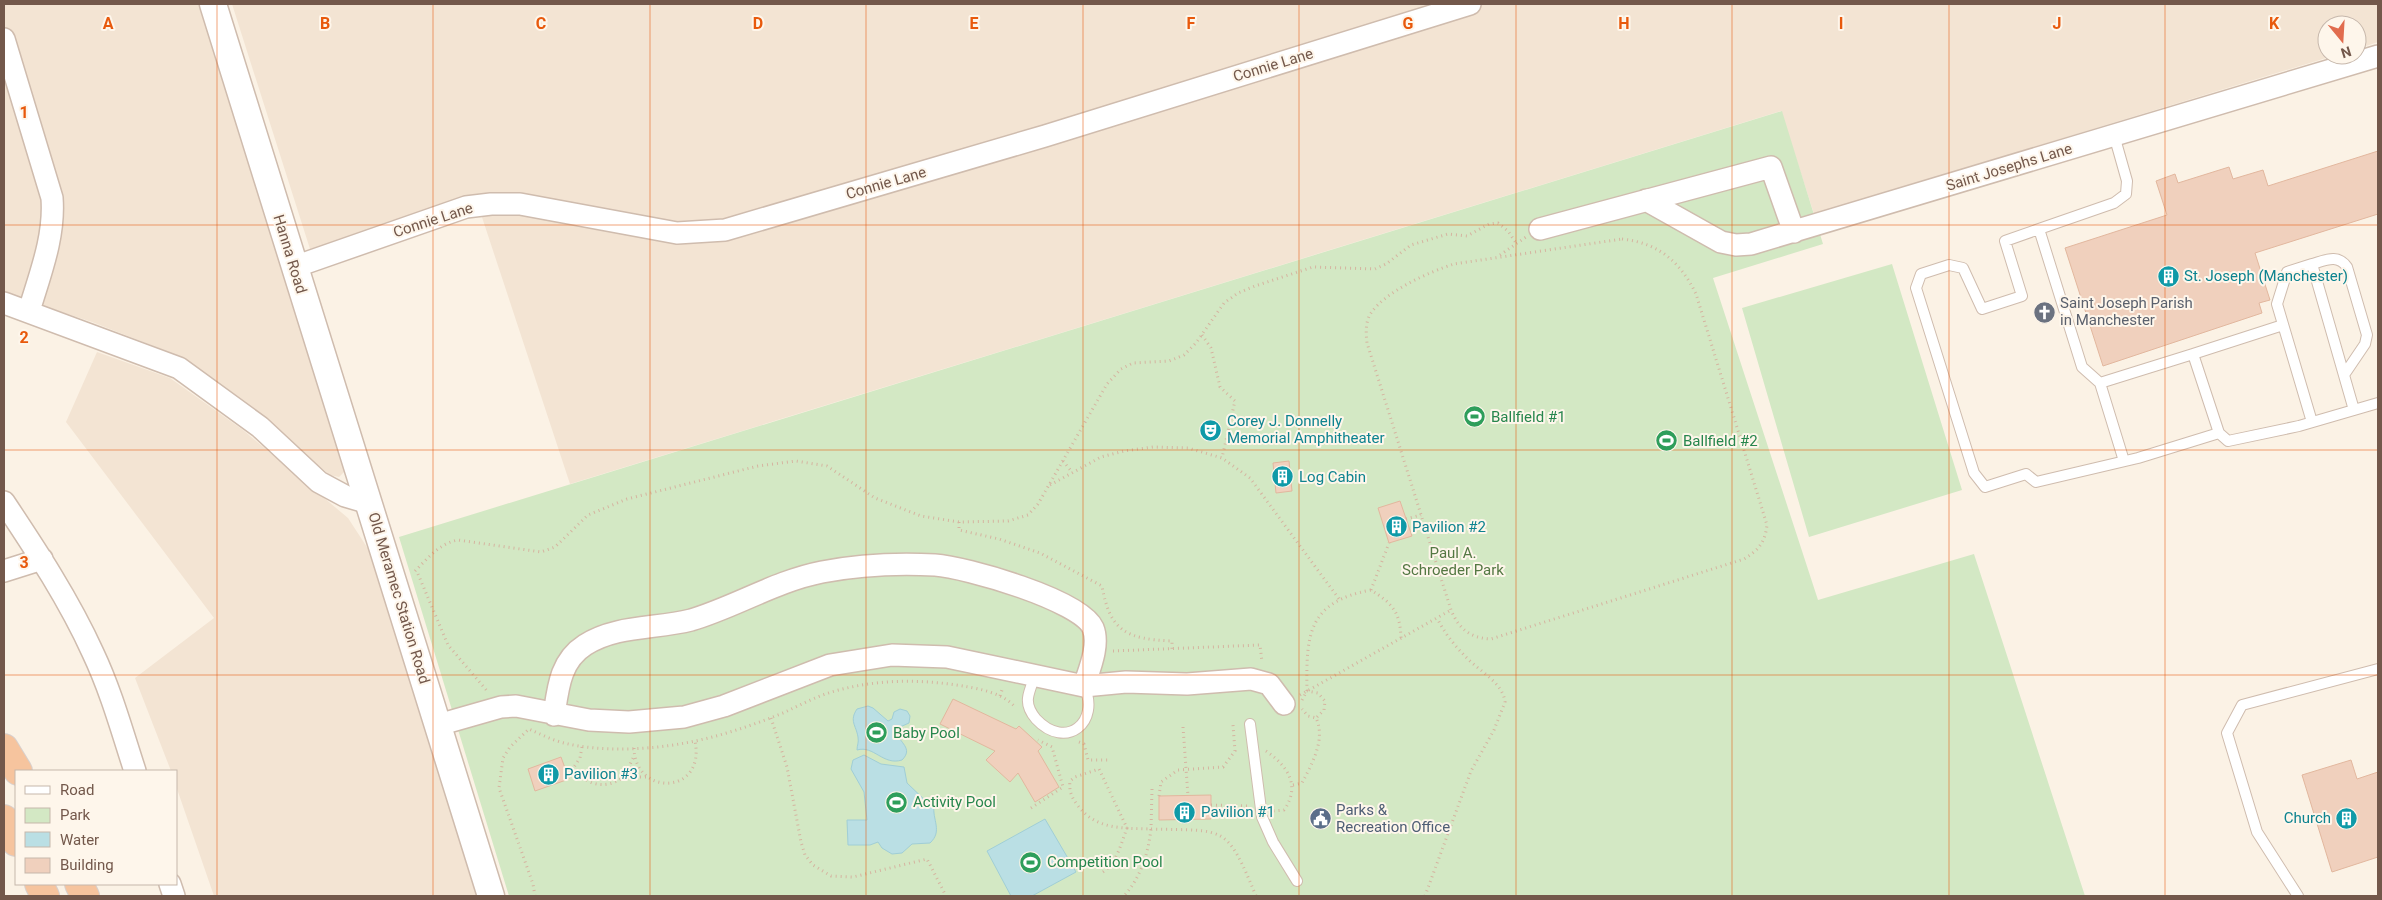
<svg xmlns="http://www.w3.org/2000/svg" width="2382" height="900" font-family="Roboto,sans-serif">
<rect width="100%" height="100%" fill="#fbf2e5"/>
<path fill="#f3e4d3" d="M4 4H205L345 471 339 477 330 475 236 397 174 354 92 322 4 293Z
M232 4H2378V42L2357 49V25H2327V55H2336L1814 214 1781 111 570 484 476 199 310 249Z
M97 352 170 378 243 430 348 518 376 561 480 896H214L176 786V771H171L135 678 214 618 66 422Z"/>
<path fill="#d3e8c4" d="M1782 111 1823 244 1713 278 1818 600 1974 554 2085 896H509L399 537Z
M1892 264 1962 490 1809 537 1742 308Z"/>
<path fill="#badfe4" stroke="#a0ced6" d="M868 706 873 708 888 721 892 719 894 712 900 709 907 711 910 716 909 723 900 727 896 731C899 743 914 748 902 760 883 766 874 745 857 750 857 745 859 743 858 737 856 725 849 721 857 709Z
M864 755 881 764 904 767 907 783 930 805H934C932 820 943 831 930 843L912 844 902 853 892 854 882 848 878 842 870 845H848L847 820H867L864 792 851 769 853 760Z
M1045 819 1076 872 1032 896H1011L987 851Z"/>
<path fill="#f0d0bd" stroke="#e2b79e" d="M2378 151V214L2255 253 2270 300 2259 303 2262 313 2103 366 2065 248 2167 215 2156 181 2175 174 2178 183 2229 167 2233 179 2263 170 2268 186Z
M1289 461 1292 491 1276 493 1273 463Z
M1400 501 1412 536 1389 543 1378 508Z
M953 699 1016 729 1019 726 1042 747 1038 751 1059 787 1035 802 1018 773 1010 782 986 760 995 751 940 724Z
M561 757 569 779 535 791 528 769Z
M2351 760 2357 779 2378 772V857L2332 872 2302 775Z
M1211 795V819L1159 820V796Z"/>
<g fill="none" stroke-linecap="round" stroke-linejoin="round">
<defs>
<path id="service" d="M2114 135 2127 181 2126 194 2114 203 2039 229 2082 367 2100 383 2193 354 2219 433 2228 441 2299 426 2378 403
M2039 229 2005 241 2022 296 1982 309 1963 268 1949 265 1921 274 1916 288 1974 473 1985 487 2026 474 2036 482 2138 458 2219 433
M2312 264C2326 260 2338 254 2347 267L2367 335 2365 344 2344 375
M2193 354 2283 325
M2100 383 2124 461
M2312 422 2277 304 2287 272 2312 264 2354 410
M1035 676C1033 682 1029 690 1028 698 1027 706 1031 713 1036 719 1066 751 1101 722 1084 686
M1250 724 1262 817 1273 842 1297 881
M2298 896 2257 832 2227 733 2242 705 2378 669"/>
<path id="minor" d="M4 39 52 198C55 237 40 274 29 311
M1646 200 1721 242 1736 245 1751 244 2378 56
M1540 229 1771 167 1794 232
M294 267 466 207 491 204H520L677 233 725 230 1045 136 1470 4
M4 303 179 368 260 427 319 482 345 496 369 503
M4 502C36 550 69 600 93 653 111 691 122 731 135 771
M4 571 42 559
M554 715C558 688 560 661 585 645 616 625 656 629 691 620 735 607 776 581 822 572 858 565 897 563 935 565 965 567 1081 600 1093 628 1100 645 1089 670 1084 686
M438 725 501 707 516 706 589 720 629 722 684 717 724 706 830 665 892 655 947 657 1084 686 1126 682 1187 684 1251 679 1269 684 1284 704
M170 884 174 896"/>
<path id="tertiary" d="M213 4 491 896"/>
<path id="trunk" d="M4 748 18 771
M4 819 16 842
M39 884 45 896
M79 884 85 896"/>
</defs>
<use href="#service" stroke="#cfbcae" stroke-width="12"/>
<use href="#minor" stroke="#cfbcae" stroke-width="24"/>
<use href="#tertiary" stroke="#cfbcae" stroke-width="29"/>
<use href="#trunk" stroke="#d8d0cd" stroke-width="30"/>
<path stroke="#d5b4a0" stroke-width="3" stroke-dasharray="1 4" stroke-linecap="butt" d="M1622 239C1658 243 1680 261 1696 294L1767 525C1765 542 1759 550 1744 559L1491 639C1470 638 1459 629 1451 610L1367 343C1366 334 1365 322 1371 313 1386 291 1429 272 1454 264Z
M1500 255 1526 237
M1202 335 1211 348 1220 387 1235 401 1222 458
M1063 461 1072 472
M1050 485 1101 457 1124 451 1153 447 1188 448 1222 458 1250 478 1339 599
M1406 519 1421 515
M959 522V530L999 539 1040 553 1102 586C1110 632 1127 639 1172 641V649
M415 571C428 558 440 543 458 540L541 552 555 547 588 515 627 499 758 466 796 461 827 466 875 498 921 516 959 522 1008 521 1028 515 1038 504 1107 384 1121 369 1133 363 1169 361 1184 355 1196 343 1224 303 1238 293 1255 286 1313 267 1375 269 1386 264 1411 245 1448 234 1467 236 1489 224 1498 223 1508 231 1516 243
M418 574 448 645 488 692
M1371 590 1389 543
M1113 651 1260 645 1262 662
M1307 691C1306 634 1308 602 1371 590 1393 604 1400 612 1401 638
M1300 695 1451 610
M1000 696 1003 687
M1302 700 1307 691 1318 693 1325 701 1324 710 1316 718
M771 718 787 767 801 842 805 855 813 865 831 876 853 877 927 859 946 896
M1183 727 1188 796
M1079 742 1084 744 1088 760H1109
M582 747 580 758 574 767C586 786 605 790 624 777L634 756
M634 748C635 797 706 795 695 741
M1266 751C1288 766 1301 786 1284 810L1273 811
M625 777H646
M1293 785 1302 783C1312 764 1326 739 1316 718L1308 716 1302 709
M1152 789 1151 829C1227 831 1226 824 1256 896
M1159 796 1161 782 1178 770 1223 767 1235 751 1233 725
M1211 805 1248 806
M1031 808 1063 787 1052 747 1038 740
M1103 872C1117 862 1121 844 1127 828L1099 769 1075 777 1070 781C1069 790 1071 796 1076 803 1094 830 1122 828 1151 829 1148 854 1141 877 1124 896
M535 896 533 884 499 788 503 758 510 747 529 729C540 734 552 740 564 743 600 752 648 750 685 743 718 737 751 726 783 713 800 705 817 696 835 691 878 679 920 679 963 686 980 689 1003 693 1015 707
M1425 896 1471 771 1494 730 1505 702C1503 682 1477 670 1465 656 1454 645 1444 632 1437 618"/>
<use href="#service" stroke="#fff" stroke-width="10"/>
<use href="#minor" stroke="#fff" stroke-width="21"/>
<use href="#tertiary" stroke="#fff" stroke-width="26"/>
<use href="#trunk" stroke="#f6c49e" stroke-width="28"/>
</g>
<path fill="none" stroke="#e8590c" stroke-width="1" stroke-opacity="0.55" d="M217 4V896M433 4V896M650 4V896M866 4V896M1083 4V896M1299 4V896M1516 4V896M1732 4V896M1949 4V896M2165 4V896M4 225H2378M4 450H2378M4 675H2378"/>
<defs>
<symbol id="building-disc" viewBox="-11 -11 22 22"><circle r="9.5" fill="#0f9aa8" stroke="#fef6eb"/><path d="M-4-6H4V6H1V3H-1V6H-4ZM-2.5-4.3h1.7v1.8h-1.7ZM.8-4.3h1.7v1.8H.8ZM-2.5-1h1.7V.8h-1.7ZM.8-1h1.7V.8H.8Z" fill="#fff"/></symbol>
<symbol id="church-disc" viewBox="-11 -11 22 22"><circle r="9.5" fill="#6b7280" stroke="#fef6eb"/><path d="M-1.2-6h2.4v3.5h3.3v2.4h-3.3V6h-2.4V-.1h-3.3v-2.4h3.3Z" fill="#fff"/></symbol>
<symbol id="stadium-disc" viewBox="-11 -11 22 22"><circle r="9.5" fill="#2e9e5b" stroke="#fef6eb"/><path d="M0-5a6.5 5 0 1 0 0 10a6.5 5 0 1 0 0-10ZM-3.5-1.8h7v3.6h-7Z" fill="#fff"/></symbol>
<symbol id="theatre-disc" viewBox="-11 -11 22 22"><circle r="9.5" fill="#0f9aa8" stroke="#fef6eb"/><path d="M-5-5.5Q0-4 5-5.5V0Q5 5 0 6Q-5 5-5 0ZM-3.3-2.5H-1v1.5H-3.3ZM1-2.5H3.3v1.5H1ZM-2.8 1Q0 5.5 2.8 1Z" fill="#fff"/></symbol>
<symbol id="civic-disc" viewBox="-11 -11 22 22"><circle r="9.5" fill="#5c6f8a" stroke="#fef6eb"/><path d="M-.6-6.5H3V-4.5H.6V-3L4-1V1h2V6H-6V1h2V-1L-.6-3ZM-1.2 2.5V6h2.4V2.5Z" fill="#fff"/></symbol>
</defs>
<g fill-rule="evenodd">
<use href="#building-disc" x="2156" y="264" width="25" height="25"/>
<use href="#church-disc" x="2032" y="300" width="25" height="25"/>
<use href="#stadium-disc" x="1462" y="404" width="25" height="25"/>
<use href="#theatre-disc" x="1198" y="418" width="25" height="25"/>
<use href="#stadium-disc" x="1654" y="428" width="25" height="25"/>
<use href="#building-disc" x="1270" y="464" width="25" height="25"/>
<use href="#building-disc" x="1384" y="514" width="25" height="25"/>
<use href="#stadium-disc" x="864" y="720" width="25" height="25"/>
<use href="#building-disc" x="536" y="762" width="25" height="25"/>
<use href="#stadium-disc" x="884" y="790" width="25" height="25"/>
<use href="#building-disc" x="1172" y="800" width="25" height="25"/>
<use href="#building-disc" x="2334" y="806" width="25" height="25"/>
<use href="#civic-disc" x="1308" y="806" width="25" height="25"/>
<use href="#stadium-disc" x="1018" y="850" width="25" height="25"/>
</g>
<g text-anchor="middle" stroke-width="4" stroke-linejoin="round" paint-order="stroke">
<g font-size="15" fill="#73584b" stroke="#fef6eb">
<text transform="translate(1273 65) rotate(-17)" y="5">Connie Lane</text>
<text transform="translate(2009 167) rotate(-17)" y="5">Saint Josephs Lane</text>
<text transform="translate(886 183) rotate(-16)" y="5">Connie Lane</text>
<text transform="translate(433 220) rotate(-18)" y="5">Connie Lane</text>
<text transform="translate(290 254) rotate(73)" y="5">Hanna Road</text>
<text transform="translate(399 598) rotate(73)" y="5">Old Meramec Station Road</text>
</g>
<g font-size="15" fill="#0d838f" stroke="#fef6eb" text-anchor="start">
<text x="2184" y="281">St. Joseph (Manchester)</text>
<text x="1227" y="426">Corey J. Donnelly<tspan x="1227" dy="17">Memorial Amphitheater</tspan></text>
<text x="1299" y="482">Log Cabin</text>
<text x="1412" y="532">Pavilion #2</text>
<text x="564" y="779">Pavilion #3</text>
<text x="1201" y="817">Pavilion #1</text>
<text x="2331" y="823" text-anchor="end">Church</text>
</g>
<g font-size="15" fill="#5b616d" stroke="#fef6eb" text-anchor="start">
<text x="2060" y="308">Saint Joseph Parish<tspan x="2060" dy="17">in Manchester</tspan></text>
</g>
<g font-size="15" fill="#27864d" stroke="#fef6eb" text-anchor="start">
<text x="1491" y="422">Ballfield #1</text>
<text x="1683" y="446">Ballfield #2</text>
<text x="893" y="738">Baby Pool</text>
<text x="913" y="807">Activity Pool</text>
<text x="1047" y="867">Competition Pool</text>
</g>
<g font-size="15" fill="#547843" stroke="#fef6eb">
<text x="1453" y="558">Paul A.<tspan x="1453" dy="17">Schroeder Park</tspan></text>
</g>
<g font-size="15" fill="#4e5e75" stroke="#fef6eb" text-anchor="start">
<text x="1336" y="815">Parks &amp;<tspan x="1336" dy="17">Recreation Office</tspan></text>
</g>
</g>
<g font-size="16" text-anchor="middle" font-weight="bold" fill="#e8590c" stroke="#fef6eb" stroke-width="4" stroke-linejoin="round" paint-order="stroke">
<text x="108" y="29">A</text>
<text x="325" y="29">B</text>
<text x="541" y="29">C</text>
<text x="758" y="29">D</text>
<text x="974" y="29">E</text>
<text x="1191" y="29">F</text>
<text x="1408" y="29">G</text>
<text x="1624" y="29">H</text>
<text x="1841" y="29">I</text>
<text x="2057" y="29">J</text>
<text x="2274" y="29">K</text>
<text x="24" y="118">1</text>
<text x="24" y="343">2</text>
<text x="24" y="568">3</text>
</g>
<rect width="2382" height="900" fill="none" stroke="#73584b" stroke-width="10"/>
<rect x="15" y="770" width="162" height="115" fill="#fef6eb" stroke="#c6b7ab"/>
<rect x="25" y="786" width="25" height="8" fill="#ffffff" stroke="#c6b7ab"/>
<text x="60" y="795" font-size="15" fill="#73584b">Road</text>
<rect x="25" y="808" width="25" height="15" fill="#d3e8c4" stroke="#c6b7ab"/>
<text x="60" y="820" font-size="15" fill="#73584b">Park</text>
<rect x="25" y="832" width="25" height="15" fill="#badfe4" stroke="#c6b7ab"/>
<text x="60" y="845" font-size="15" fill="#73584b">Water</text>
<rect x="25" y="858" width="25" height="15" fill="#f0d0bd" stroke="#c6b7ab"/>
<text x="60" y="870" font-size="15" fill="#73584b">Building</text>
<g transform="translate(2342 40) rotate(162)"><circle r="24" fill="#fef6eb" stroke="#c6b7ab"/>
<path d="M0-4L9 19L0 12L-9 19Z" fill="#e16c4e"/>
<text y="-8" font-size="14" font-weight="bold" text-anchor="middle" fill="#73584b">N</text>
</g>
</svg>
